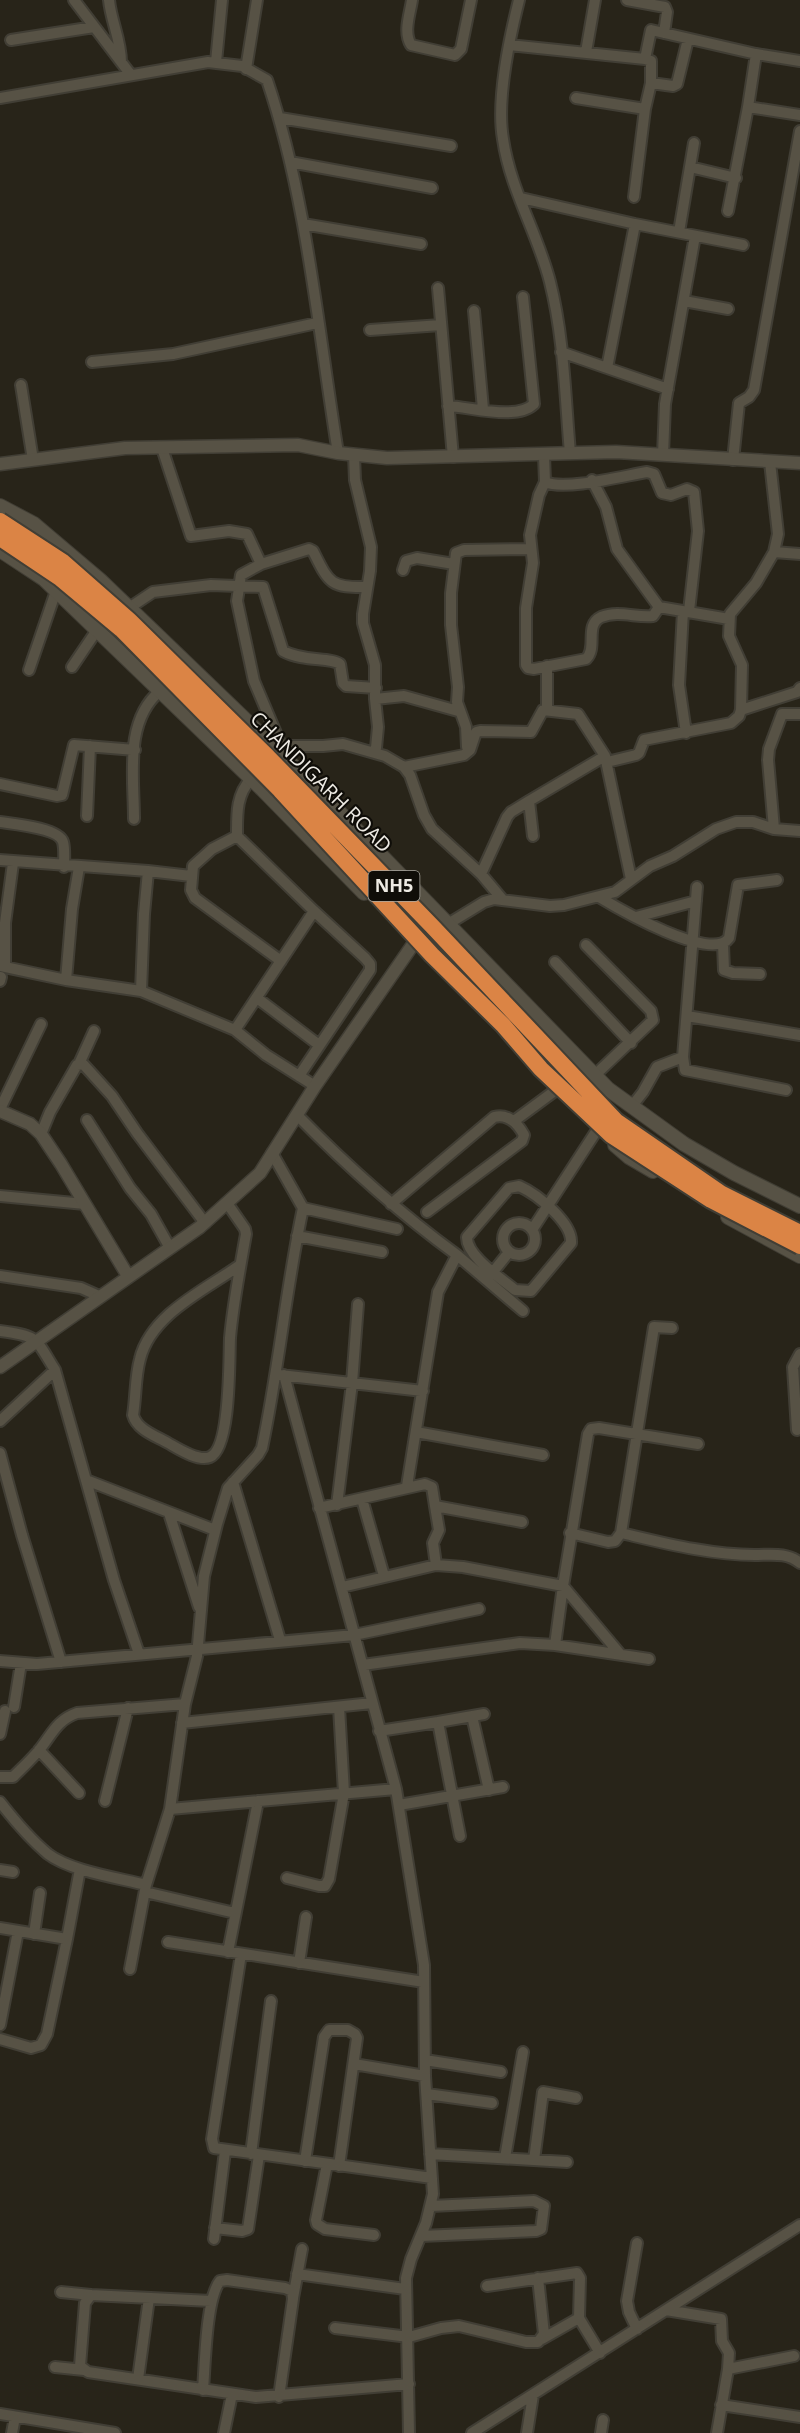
<svg xmlns="http://www.w3.org/2000/svg" width="800" height="2433" font-family="'Open Sans',sans-serif">
<rect width="100%" height="100%" fill="#282419"/>
<g fill="none" stroke-linecap="round" stroke-linejoin="round">
<defs>
<path id="minor" d="M74 0 131 75
M109 0C111 21 121 40 121 62
M412 0C410 14 403 32 411 45L455 55 461 49 471 0
M519 0C509 40 496 99 503 139 510 189 538 234 550 282 564 337 565 396 570 453
M627 0 665 7 667 12 664 33
M11 40 94 27
M509 45 645 59 651 61V83L645 109 634 197
M586 52 595 0
M645 59 651 30 756 54
M216 62 222 0
M246 69 257 0
M651 83 673 86 677 84 688 39
M0 98 208 62 242 66 267 80C307 198 318 330 338 453
M576 98 645 109
M748 107 756 54 800 61
M280 118 451 146
M290 162 432 188
M690 167 736 178
M521 198 635 224 743 245
M728 211 748 107 800 115
M303 224 421 244
M679 232 694 143
M438 288 453 457
M684 301 728 309
M474 311 483 409
M370 330 441 325
M561 352 607 368 635 224
M92 362 173 354 317 323
M607 368 668 389
M21 385 33 460
M448 406C471 407 517 421 534 404L523 297
M162 448 191 536 229 531 247 534 261 564
M354 455 355 480 371 547 370 571 363 614V623L375 665V699L378 727 376 748 373 752
M544 455 545 482C565 491 623 476 647 472L654 474 662 493 671 495 687 489 694 492 698 531 689 611
M663 455 665 404 695 236
M733 460 739 403 749 397 754 390 800 131
M770 462 778 534 774 552
M592 480 606 507 617 549 659 607 729 619
M545 482 539 495 530 535 533 563 526 608V665L528 668 534 669 586 659C598 648 584 625 601 617 619 610 636 618 653 616L659 607
M403 570 406 561 417 558 454 564
M129 608 153 592 211 585 263 587 283 651C303 662 330 657 340 664L343 683 346 686 376 688
M683 611 679 685 686 733
M72 667 97 630
M29 670 56 591
M375 699 404 696 458 711
M547 709V666
M741 710 742 665 729 636 730 614 756 583 774 552 800 554
M281 745 254 681 237 601 241 575 261 564 309 549 313 551C329 583 330 588 367 587
M274 746H323L343 744 385 756 404 767 410 775 424 815 432 829 481 874 502 899
M467 747 466 727 457 702 458 687 451 625V593L456 553 464 550 530 549
M607 762 636 755 639 753 644 740 731 723 739 716 741 710 797 692 800 688
M404 767 464 755 470 750 476 732 480 731 531 732 543 710 578 714 605 756 631 879
M251 779C236 795 237 814 237 836L314 911
M0 784 57 796 62 795 63 791 74 745 135 750
M529 801 605 756
M87 816 90 746
M134 819C134 776 124 721 160 691
M0 822C14 824 59 828 63 842 65 849 64 859 64 867
M774 829 768 760 769 749 782 714H800
M237 836 212 849 193 866 191 890 195 898 281 961
M0 860 148 871
M481 874 507 817 511 812 529 801 533 836
M191 876 148 871 144 914 141 991 235 1030 266 1055 315 1086
M697 887 683 1057 685 1070 786 1090
M599 897C619 909 712 963 729 938L738 885 777 880
M636 917 696 901
M448 924 484 902 494 899 550 906 564 905 615 892 650 866 673 856 716 829 736 822H753L774 829 800 831
M723 944 724 970 733 973 760 974
M586 945 651 1011 653 1020 595 1075
M555 962 631 1043
M0 966 66 980 141 991
M5 967V923L13 863
M66 980 72 909 79 867
M0 981 1 977
M257 998 319 1045
M687 1016 800 1035
M235 1030 314 911 365 958 370 964V970L299 1076
M79 1064 94 1031
M632 1106 643 1092 657 1067 683 1057
M0 1109 41 1024
M297 1115C348 1167 398 1212 457 1255L438 1292 407 1486
M87 1120 130 1188 151 1214 170 1248
M514 1121 556 1090
M41 1134 50 1112 77 1065 83 1064 112 1096 137 1133 205 1223
M519 1186C537 1194 573 1223 571 1243L531 1291 515 1290C501 1278 466 1256 467 1237L509 1188Z
M0 1196 85 1204
M227 1203 245 1229 246 1234C240 1268 233 1304 230 1338 229 1359 231 1448 210 1457 198 1462 177 1448 168 1443 156 1436 137 1430 133 1415 136 1397 135 1377 140 1359 151 1314 205 1290 240 1265
M391 1204 494 1117C508 1113 518 1124 524 1135L522 1141 427 1212
M303 1208 397 1229
M503 1239a16 16 0 1 1 32 0a16 16 0 1 1-32 0Z
M532 1230 597 1130
M297 1236 382 1252
M457 1255 523 1311
M493 1272 509 1252
M0 1276 81 1288 99 1296
M0 1331C39 1336 35 1338 55 1370L114 1580 139 1654
M280 1375 423 1391
M284 1375 396 1789 424 1965 425 2076 433 2194 426 2223 411 2259 406 2278 409 2433
M0 1421 55 1370
M797 1430 793 1367 800 1354
M416 1432 543 1455
M0 1453 22 1535 61 1662
M86 1480 215 1530
M233 1482 280 1640
M362 1499 384 1576
M337 1505 352 1383 358 1304
M435 1506 439 1530 433 1543 436 1565
M319 1508 425 1484 432 1487 435 1506 522 1522
M169 1513 199 1607
M570 1533 608 1542 615 1541 621 1533 654 1327 672 1328
M621 1533C664 1543 710 1555 755 1555 771 1555 787 1552 800 1563
M342 1587 436 1565 463 1567 563 1586 555 1645
M620 1654 563 1586 588 1434 591 1429 599 1428 698 1444
M0 1661 37 1664 354 1635 479 1609
M363 1665 520 1643 555 1645 649 1659
M14 1707 21 1663
M472 1716 489 1790
M438 1722 484 1714
M182 1723 372 1703
M379 1731 438 1722 460 1836
M0 1734 5 1711
M39 1750 79 1793
M0 1777H13C22 1768 32 1759 40 1749 52 1734 57 1720 77 1713L185 1704
M105 1801 128 1708
M0 1802C14 1820 30 1839 48 1854 70 1871 119 1878 146 1885
M399 1805 503 1787
M170 1809 396 1789
M0 1870 13 1872
M287 1878 319 1886H325L329 1879 344 1793 339 1707
M145 1892 235 1913
M0 1928 67 1939 80 1869
M34 1934 40 1893
M168 1942 424 1982
M228 1952 258 1801
M241 1954 212 2139 214 2148 432 2178
M299 1963 306 1917
M130 1969 146 1885 170 1809 185 1704 197 1656 204 1576 217 1524 228 1488 258 1455 262 1448C279 1368 286 1287 303 1208L272 1153
M0 2025 18 1931
M0 2039 31 2048 41 2045 47 2034 67 1939
M425 2060 501 2072
M354 2064 425 2076
M427 2094 492 2103
M251 2154 271 2001
M430 2154 567 2162
M505 2158 523 2052
M534 2160 543 2092 576 2098
M305 2161 324 2037 329 2030H348L355 2034 357 2038 339 2166
M327 2164 316 2220 317 2224 325 2229 374 2235
M215 2228 242 2231 248 2229 259 2155
M421 2236 536 2231 541 2229 544 2206 534 2201 431 2206
M214 2239 225 2151
M637 2243 627 2301 629 2312 637 2329
M297 2274 405 2289
M487 2286 577 2273 580 2278 579 2318 600 2353
M61 2292 91 2295
M293 2298 302 2249
M211 2301 91 2295 85 2303 80 2366 88 2372 256 2397 409 2384
M666 2310 721 2319 722 2341 729 2353 728 2369 794 2356
M335 2328 409 2337 441 2328 459 2326 526 2342H538L544 2334 538 2278
M542 2339 579 2318
M55 2367 84 2370
M138 2379 149 2298
M203 2390C205 2365 206 2298 220 2281L227 2280 285 2288 292 2291 293 2299 279 2397
M721 2405 800 2417
M0 2414 115 2433
M12 2433 15 2417
M224 2433 232 2394
M472 2433 800 2225
M527 2433 533 2395
M601 2433 603 2420
M717 2433 728 2369"/>
<path id="tertiary" d="M0 464 125 448 298 445 338 453 387 458 616 452 800 463
M0 1111 30 1124 41 1134 61 1164 128 1276
M0 1367 200 1227 260 1173 315 1086 414 943 443 927"/>
<path id="secondary" d="M0 506 34 524 100 580 308 780 608 1089 684 1144 734 1173 800 1206
M0 550 44 579 263 790 364 893
M615 1145 629 1157 653 1171
M728 1217 800 1256"/>
</defs>
<use href="#minor" stroke="#413e35" stroke-width="14"/>
<use href="#tertiary" stroke="#413e35" stroke-width="15"/>
<use href="#secondary" stroke="#413e35" stroke-width="16"/>
<use href="#minor" stroke="#575245" stroke-width="10"/>
<use href="#tertiary" stroke="#575245" stroke-width="12"/>
<use href="#secondary" stroke="#575245" stroke-width="14"/>
<defs>
<path id="trunk-bridge" d="M0 521 63 562 129 620 268 757 432 926 616 1121 722 1194 800 1233
M0 538 60 578 121 629 280 790 432 955 503 1025 541 1069 611 1135 711 1200 800 1246"/>
</defs>
<use href="#trunk-bridge" stroke="#413e35" stroke-width="20" stroke-linecap="butt"/>
<use href="#trunk-bridge" stroke="#db8445" stroke-width="16"/>
</g>
<g text-anchor="middle" stroke-width="4.5" stroke-linejoin="round" paint-order="stroke">
<rect fill="#0f0d08" stroke="#aaa8a1" stroke-width="1.5" x="368.5" y="871" width="51" height="30" rx="4.5"/>
<g font-size="18" font-weight="bold" fill="#edeae3">
<text x="394" y="892">NH5</text>
</g>
<g font-size="20" fill="#edeae3" stroke="#0f0d08">
<text transform="translate(321 782) rotate(45)" y="7">CHANDIGARH ROAD</text>
</g>
</g>
</svg>
